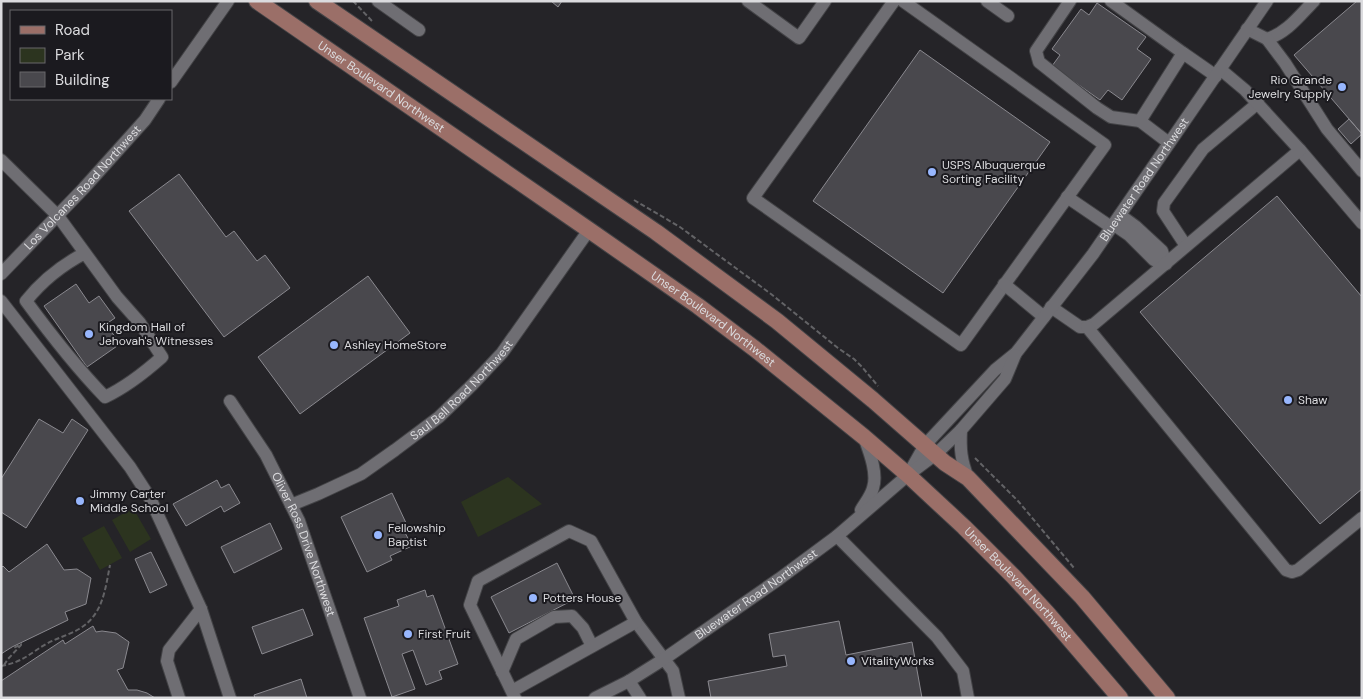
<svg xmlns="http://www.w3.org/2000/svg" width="1363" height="699" font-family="'DM Sans',sans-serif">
<rect width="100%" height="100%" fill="#252428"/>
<path fill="#2c341f" d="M508 477 542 504 478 537 461 502Z
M133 508 151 539 130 552 112 520Z
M104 526 122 558 100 570 82 538Z"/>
<path fill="#49484d" stroke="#8a898f" d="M551 1H562L558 7Z
M1357 1H1362V134L1294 55Z
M1097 3 1146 37 1137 49 1151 59 1122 100 1108 90 1100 100 1052 66 1060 55 1052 49 1081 9 1089 15Z
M920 50 1050 142 943 293 813 201Z
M1349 119 1362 134 1351 144 1338 129Z
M179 174 226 237 234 231 257 261 265 255 290 288 224 337 129 211Z
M1277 196 1362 297V489L1320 524 1140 312Z
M368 276 410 333 300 414 258 357Z
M76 284 89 303 99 296 115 318 106 324 120 344 87 367 44 306Z
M39 419 63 433 72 419 88 430 26 528 1 512V479Z
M217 480 221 488 229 484 240 503 224 512 221 506 186 526 173 504Z
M392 493 406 523 401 525 412 546 390 556 392 560 367 572 341 517Z
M270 523 282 549 234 573 221 547Z
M47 544 64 570 77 569 91 578 86 604 65 612 68 620 12 647 1 654V568L3 566 9 572Z
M151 552 167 585 150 593 135 559Z
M557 563 575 599 509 633 491 597Z
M425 590 427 597 433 595 458 664 439 671 442 679 426 685 413 650 402 654 415 689 392 697 364 618 399 606 397 600Z
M303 609 313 635 262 654 252 627Z
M839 621 846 655 912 642 922 698H711L708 681 787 666 785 655 773 657 769 634Z
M93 626 96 632 102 631 116 633 129 642 123 668 117 670 128 690H137L147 693 155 698H2L1 681 63 640 65 644Z
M301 679 307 698H255L254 695Z"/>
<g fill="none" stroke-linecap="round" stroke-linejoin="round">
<defs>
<g id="minor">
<path d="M378 1 419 30"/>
<path d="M748 1 799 38 825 1"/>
<path d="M894 1 753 198 961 345 1105 145 903 1"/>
<path d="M987 1 1008 16"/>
<path d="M1070 1 1036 51 1039 62 1097 108 1111 117 1140 121"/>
<path d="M1111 1 1183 53"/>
<path d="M1247 29 1267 39C1287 33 1300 15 1314 1"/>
<path d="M1267 39 1285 63 1327 129 1362 171"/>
<path d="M171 82 228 1"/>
<path d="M1169 143 1140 121 1183 53 1216 76"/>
<path d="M1300 150 1362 223"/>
<path d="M1 160 58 216 117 297 140 323 162 357C144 373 126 387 105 397 76 367 51 335 26 301 42 281 62 265 85 253"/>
<path d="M1067 197 1111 227"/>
<path d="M1113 224 1129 235 1154 260 1166 264 1162 251 1135 226 1120 215"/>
<path d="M1186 246 1163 211 1164 203 1203 149 1258 103"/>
<path id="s1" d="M1 274 84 188 145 120 159 99"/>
<path d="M1004 284 1044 317"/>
<path d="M1 301 130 467 150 498 201 609 230 698"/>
<path d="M1051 307 1080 327H1087L1094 324 1300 150 1245 90 1220 69"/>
<path d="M1087 327 1286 570 1292 572 1298 570 1362 518"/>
<path id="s2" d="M230 401 266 455 299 521 360 698"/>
<path d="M961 430C960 449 961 460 968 478"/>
<path id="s3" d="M908 475 925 445 995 370 1016 353 1093 254 1267 1"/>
<path id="s4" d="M291 505 318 494 361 474 395 450 439 417 472 385 502 353 589 230"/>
<path d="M861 510C865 503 871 496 873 488 878 473 869 451 864 437"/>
<path d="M837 536 937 637 963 671 968 698"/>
<path d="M636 622 673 671 679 698"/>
<path d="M502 672 516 639 554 617 572 616 583 628 592 646"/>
<path d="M629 681 640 698"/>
<path d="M512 691 636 622 591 541 569 531 478 581 470 605 515 698"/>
<path d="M179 698 167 661 169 650 201 609"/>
<path id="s5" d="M595 698 629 681 664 659 779 579 837 536 908 475 936 454 961 430 1005 379 1015 355"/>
</g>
<g id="major">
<path id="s6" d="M257 1 589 230 698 306 755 349 864 437 908 475 964 527 1013 576 1048 614 1120 698"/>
<path d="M317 1 656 232 777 321 873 400 945 463 968 478 1082 597 1167 698"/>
</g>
</defs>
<use href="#minor" stroke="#434346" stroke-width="14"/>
<use href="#major" stroke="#434346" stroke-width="18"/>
<path stroke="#636366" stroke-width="2" stroke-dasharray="5 2.5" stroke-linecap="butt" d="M353 1 372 21
M634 200 680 227 771 294 838 348 854 359 862 367 878 386
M975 458 1018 501 1074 568
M4 665 8 659 21 645V644L12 649
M1 666C23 662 29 654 46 644 57 638 69 635 79 629 103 615 105 590 110 565"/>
<use href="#minor" stroke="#6f6e73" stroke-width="12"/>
<use href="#major" stroke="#9b6f68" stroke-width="16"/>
</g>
<g fill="#97b6fd" stroke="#1b1a1f" stroke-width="2">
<circle cx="1342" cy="87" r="5"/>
<circle cx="932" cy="172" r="5"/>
<circle cx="89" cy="334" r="5"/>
<circle cx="334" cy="345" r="5"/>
<circle cx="1288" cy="400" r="5"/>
<circle cx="80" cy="501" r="5"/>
<circle cx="378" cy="535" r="5"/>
<circle cx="533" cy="598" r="5"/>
<circle cx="408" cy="634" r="5"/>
<circle cx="851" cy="661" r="5"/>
</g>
<g text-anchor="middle" stroke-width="4" stroke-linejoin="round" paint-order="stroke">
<g font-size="12" fill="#dbdbde" stroke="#1b1a1f" text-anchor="start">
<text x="1332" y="84" text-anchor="end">Rio Grande<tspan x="1332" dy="14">Jewelry Supply</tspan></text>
<text x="942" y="169">USPS Albuquerque<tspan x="942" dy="14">Sorting Facility</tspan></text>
<text x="99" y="331">Kingdom Hall of<tspan x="99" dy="14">Jehovah's Witnesses</tspan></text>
<text x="344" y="349">Ashley HomeStore</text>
<text x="1298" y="404">Shaw</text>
<text x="90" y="498">Jimmy Carter<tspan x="90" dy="14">Middle School</tspan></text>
<text x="388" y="532">Fellowship<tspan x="388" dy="14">Baptist</tspan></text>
<text x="543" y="602">Potters House</text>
<text x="418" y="638">First Fruit</text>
<text x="861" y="665">VitalityWorks</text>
</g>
<g font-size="12" fill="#dbdbde" stroke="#1b1a1f">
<text dy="4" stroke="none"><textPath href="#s6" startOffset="151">Unser Boulevard Northwest</textPath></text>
<text dy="4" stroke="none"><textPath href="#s3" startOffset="380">Bluewater Road Northwest</textPath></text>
<text dy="4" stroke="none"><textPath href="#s1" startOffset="119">Los Volcanes Road Northwest</textPath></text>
<text dy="4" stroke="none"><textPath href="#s6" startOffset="556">Unser Boulevard Northwest</textPath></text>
<text dy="4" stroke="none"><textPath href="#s4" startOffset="208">Saul Bell Road Northwest</textPath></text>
<text dy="4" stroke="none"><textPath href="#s2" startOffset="162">Oliver Ross Drive Northwest</textPath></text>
<text dy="4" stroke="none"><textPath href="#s6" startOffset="961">Unser Boulevard Northwest</textPath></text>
<text dy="4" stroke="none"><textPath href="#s5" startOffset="192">Bluewater Road Northwest</textPath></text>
</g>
</g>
<rect width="1363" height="699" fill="none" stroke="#dbdbde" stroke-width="5"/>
<rect x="10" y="10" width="162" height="90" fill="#1b1a1f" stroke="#68676b"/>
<rect x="20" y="26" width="25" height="8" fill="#9b6f68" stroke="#68676b"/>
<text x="55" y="35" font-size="15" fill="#dbdbde">Road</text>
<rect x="20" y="48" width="25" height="15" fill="#2c341f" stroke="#68676b"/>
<text x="55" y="60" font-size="15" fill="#dbdbde">Park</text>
<rect x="20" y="72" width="25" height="15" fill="#49484d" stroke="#68676b"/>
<text x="55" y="85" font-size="15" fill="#dbdbde">Building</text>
</svg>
